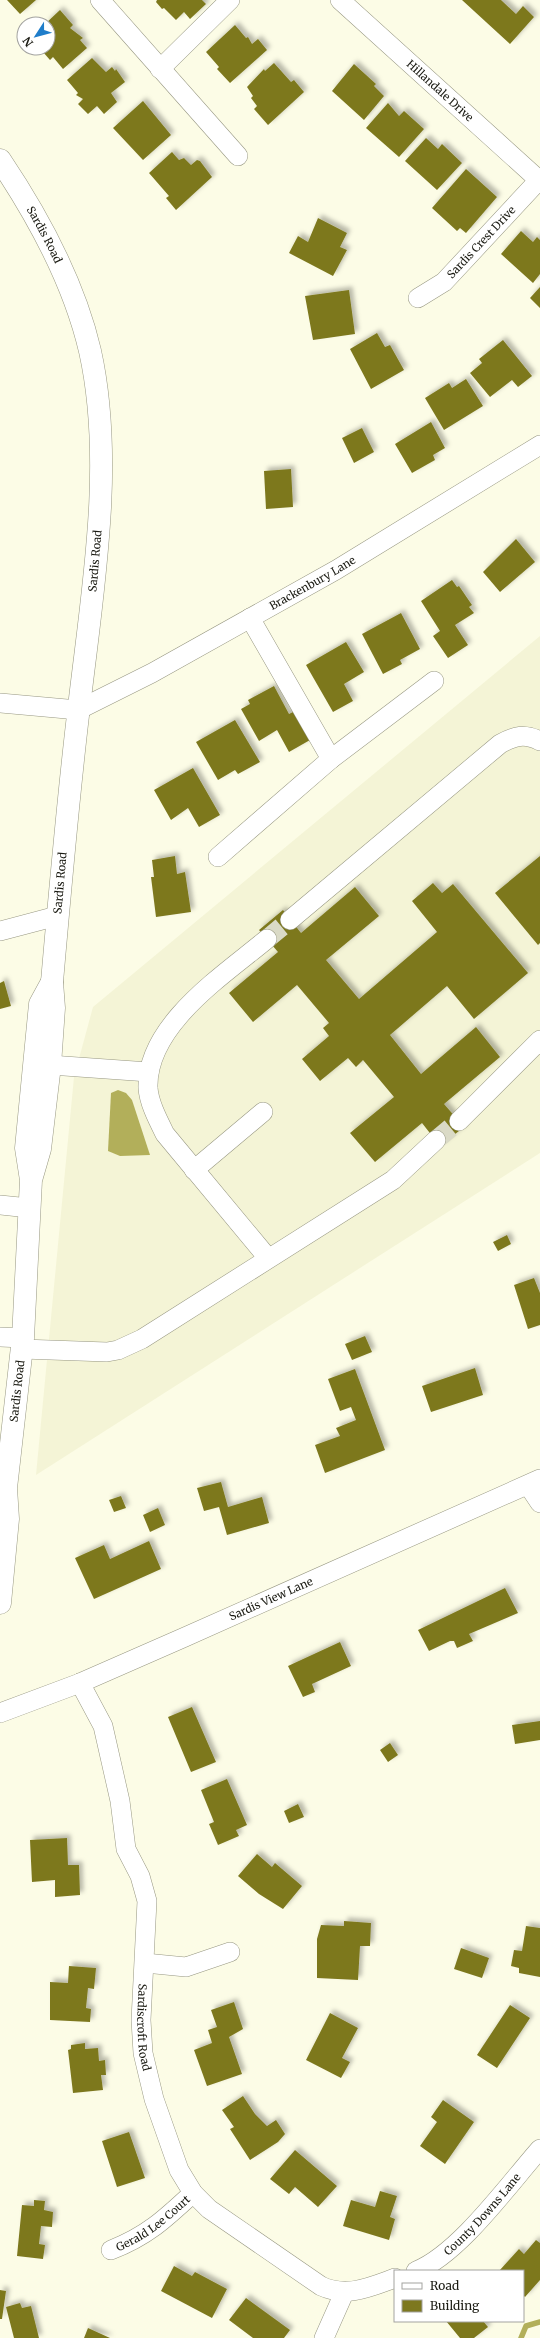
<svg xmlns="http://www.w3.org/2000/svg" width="540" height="2338" font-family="Merriweather,serif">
<defs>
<filter id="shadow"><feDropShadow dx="3.5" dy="-3.5" stdDeviation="2" flood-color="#0004"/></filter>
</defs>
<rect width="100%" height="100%" fill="#fcfce6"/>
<path fill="#f4f4d6" d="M540 636V1153L36 1475 74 1077 93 1007Z"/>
<path fill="#b2af5a" d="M118 1090 126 1093 132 1100 150 1155 120 1156 108 1151 111 1093Z"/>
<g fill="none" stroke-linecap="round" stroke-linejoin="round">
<path stroke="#b2af5a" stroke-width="5.5" d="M521 2338 526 2326 540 2322"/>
</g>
<path fill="#7d781f" filter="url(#shadow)" d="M7 0H36L20 14Z
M157 0H202L206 4 190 19 184 12 176 20 164 8 162 9 156 2Z
M462 0H501L516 14 523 6 534 17 510 44Z
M60 10 73 25 70 28 83 38 80 40 87 48 63 69 53 57 50 60 43 52 48 48V24H45Z
M235 25 246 38 248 37 252 44 258 39 267 50 230 83 217 69 219 67 206 52Z
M92 58 106 72 112 67 115 71 116 69 125 82 111 93 117 102 104 114 97 106 88 114 78 104 83 99 76 95 78 93 67 80Z
M274 63 291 82 294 80 304 92 268 125 254 109 257 106 251 98 253 96 247 87 264 69 265 71Z
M354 64 376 84 374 86 384 96 364 120 332 91Z
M143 101 171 135 143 160 113 128Z
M388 103 399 116 404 111 424 129 399 157 366 128Z
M426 138 438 149 442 144 462 163 437 190 405 161Z
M172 152 179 160 184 158 191 165 197 160 200 161 212 177 176 210 166 198 169 196 149 173Z
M466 169 497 197 466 233 460 228 457 231 432 208Z
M318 218 347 233 340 247 347 250 333 276 289 253 298 236 308 242Z
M521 231 533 242 537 237 540 240V274L533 283 501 254Z
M540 287V308L530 298Z
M349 290 355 334 313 340 305 296Z
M377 333 385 347 390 345 404 370 371 389 350 349Z
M503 340 532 376 518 387 512 380 490 397 470 373 482 363 479 359Z
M466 379 483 406 444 430 425 398 449 383 452 388Z
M431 422 445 448 433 455 435 460 412 473 395 444Z
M362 428 374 452 354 463 342 438Z
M291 469 293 507 266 509 264 471Z
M516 539 535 562 500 592 483 572Z
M452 580 457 587 459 586 472 605 469 607 474 613 455 625 468 645 448 658 433 636 440 631 421 601Z
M401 613 420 649 400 660 402 664 383 674 362 634Z
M346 642 364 672 344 684 353 701 333 712 306 665Z
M274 686 289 714 295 711 310 740 289 752 277 730 259 741 241 709 250 704 248 700Z
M235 720 260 762 238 774 235 770 218 780 196 742Z
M193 768 220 815 199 827 188 808 171 820 154 790Z
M175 856 177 874 185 872 191 912 156 917 151 877H154L152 860Z
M540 856V943L538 945 495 893Z
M433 883 442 893 453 884 528 973 474 1019 447 986 390 1035 421 1074 476 1027 500 1057 444 1104 464 1127 440 1146 422 1123 375 1162 350 1133 394 1097 363 1060 356 1067 348 1058 320 1081 302 1059 329 1036 323 1028 329 1023 297 985 253 1022 229 993 278 952 259 930 283 910 301 933 355 887 379 916 326 960 359 999 437 932 412 901Z
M4 981 11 1006 0 1009V983Z
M507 1235 511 1244 498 1251 493 1242Z
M534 1278 540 1293V1325L528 1329 514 1285Z
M365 1336 372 1352 352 1360 345 1344Z
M475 1368 483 1395 431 1412 422 1386Z
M355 1369 385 1450 325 1473 315 1445 340 1436 336 1428 356 1420 351 1407 340 1411 328 1379Z
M221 1482 228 1507 262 1497 269 1523 227 1535 219 1507 204 1511 197 1488Z
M121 1496 126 1508 114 1512 109 1500Z
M158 1508 165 1525 150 1532 143 1515Z
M149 1541 161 1569 94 1599 75 1558 104 1545 110 1559Z
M505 1588 518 1613 469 1634 473 1641 457 1648 454 1641H450L429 1651 418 1630Z
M340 1642 351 1666 312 1684 315 1692 303 1697 288 1666Z
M192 1707 216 1762 191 1772 168 1717Z
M540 1721V1740L515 1744 512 1725Z
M390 1743 398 1755 388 1762 380 1750Z
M227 1779 247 1825 236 1830 239 1836 218 1845 209 1824 214 1822 201 1790Z
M298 1804 304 1817 289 1823 284 1811Z
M67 1838 68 1865H79L80 1895 55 1897V1880L32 1882 30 1840Z
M257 1854 272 1867 275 1863 302 1886 283 1909 259 1894 238 1876Z
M344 1921 371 1923 370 1946H360L358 1980 317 1978V1939L321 1925 344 1926Z
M526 1926 540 1928V1977L519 1973V1968L511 1966 514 1950 522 1951Z
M461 1948 489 1958 482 1978 454 1969Z
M69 1966 96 1968 94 1989 88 1988 86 2008 91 2009 90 2022 50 2020V1982L68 1983Z
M234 2002 243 2029 229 2037 242 2074 207 2086 194 2050 212 2043 208 2030 217 2027 211 2010Z
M510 2005 530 2018 497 2068 477 2055Z
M330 2013 358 2028 342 2058 350 2062 341 2078 306 2060Z
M85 2043V2049L98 2048 99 2061 105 2060 106 2075H101L103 2090 73 2093 68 2050 71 2049V2045Z
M243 2096 255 2114 267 2126 276 2120 285 2134 278 2142 250 2160 230 2129 234 2127 222 2110Z
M443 2100 474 2122 445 2164 420 2146 437 2122 431 2117Z
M129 2132 145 2178 117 2187 102 2141Z
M295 2150 337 2186 318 2207 295 2187 289 2194 270 2179Z
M380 2191 397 2196 390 2217 395 2219 389 2240 343 2226 351 2200 375 2207Z
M34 2200 45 2201 44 2210 53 2212 52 2227 41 2226 39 2244 45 2245 43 2259 17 2256 22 2205 34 2206Z
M536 2240 540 2243V2280L525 2297 523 2295V2271H499L519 2249 524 2254Z
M174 2266 192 2276 195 2272 227 2289 212 2318 161 2291Z
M0 2290 6 2291 2 2319H0Z
M246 2298 290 2330 284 2338H253L229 2320Z
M20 2303 22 2308 31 2306 39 2338H14L6 2307Z
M446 2321H483L488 2327 474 2338H460Z
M88 2328 110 2338H84Z"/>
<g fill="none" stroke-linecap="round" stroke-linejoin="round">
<path stroke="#dadac6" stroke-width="19" stroke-dasharray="19 10" stroke-linecap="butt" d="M267 939 290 920
M436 1140 459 1121"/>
<defs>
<g id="minor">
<path d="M100 0 238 156"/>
<path id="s1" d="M340 0 540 181"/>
<path d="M160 69 230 0"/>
<path id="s2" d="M418 298 444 282 539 180"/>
<path d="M250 618 331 759"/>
<path id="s3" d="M0 703 78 710 152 673 336 570 540 445"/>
<path d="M218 857 331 759 434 681"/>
<path d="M290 920 500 744C514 736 525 733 540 741"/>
<path d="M0 931 57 916"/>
<path d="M267 939C224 975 146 1025 148 1088 149 1103 158 1120 165 1134L268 1258"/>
<path d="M50 1065 149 1072"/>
<path d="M459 1121 540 1040"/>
<path d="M194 1170 263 1112"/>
<path d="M0 1205 29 1208"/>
<path d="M0 1337 23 1338"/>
<path d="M22 1349 107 1352 118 1350 142 1339 393 1180 436 1140"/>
<path d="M528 1485 540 1503"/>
<path id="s4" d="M80 1683 103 1726 120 1801 126 1849 140 1876 147 1901 141 2020 143 2053 154 2099 179 2170 193 2193 209 2209 321 2286C347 2298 370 2287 395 2278"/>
<path id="s5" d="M0 1713 80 1683 185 1637 540 1479"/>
<path d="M145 1963 186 1967 230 1952"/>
<path id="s6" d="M111 2250C147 2236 165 2219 193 2193"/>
<path id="s7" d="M416 2271C459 2254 509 2184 540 2149"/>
<path d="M324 2338 344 2293"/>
</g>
<g id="major">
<path id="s8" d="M0 160C39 218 74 282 90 351 115 463 92 594 79 707 68 798 60 890 52 982"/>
<path id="s9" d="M0 1603 8 1519 6 1488 23 1338 31 1180 40 1149 50 1065 54 1008 52 982 40 1004 26 1148 31 1180"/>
</g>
</defs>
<use href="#minor" stroke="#979782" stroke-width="20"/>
<use href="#major" stroke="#979782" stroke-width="23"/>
<use href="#minor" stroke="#fff" stroke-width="19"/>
<use href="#major" stroke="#fff" stroke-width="22"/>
</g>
<g text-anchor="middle" stroke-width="3" stroke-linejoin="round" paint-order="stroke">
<g font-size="11" fill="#1a1a12" stroke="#fff">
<text dy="4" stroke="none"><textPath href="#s1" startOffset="135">Hillandale Drive</textPath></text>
<text dy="4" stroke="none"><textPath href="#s8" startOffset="87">Sardis Road</textPath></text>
<text dy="4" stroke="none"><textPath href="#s2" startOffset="85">Sardis Crest Drive</textPath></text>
<text transform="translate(95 561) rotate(-85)" y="4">Sardis Road</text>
<text dy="4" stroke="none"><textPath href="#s3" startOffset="345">Brackenbury Lane</textPath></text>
<text transform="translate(60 883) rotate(-85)" y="4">Sardis Road</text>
<text dy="4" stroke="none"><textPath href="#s9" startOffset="213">Sardis Road</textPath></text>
<text dy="4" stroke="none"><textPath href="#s5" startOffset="294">Sardis View Lane</textPath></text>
<text dy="4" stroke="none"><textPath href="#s4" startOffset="357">Sardiscroft Road</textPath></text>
<text dy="4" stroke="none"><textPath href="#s7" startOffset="88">County Downs Lane</textPath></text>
<text dy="4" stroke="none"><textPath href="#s6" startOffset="50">Gerald Lee Court</textPath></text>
</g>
</g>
<rect x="394" y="2270" width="130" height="52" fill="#ffffff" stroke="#a3a3a0"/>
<rect x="402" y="2283" width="20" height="6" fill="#ffffff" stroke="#a3a3a0"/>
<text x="430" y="2290" font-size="12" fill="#1a1a12">Road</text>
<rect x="402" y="2300" width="20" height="12" fill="#7d781f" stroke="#a3a3a0"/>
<text x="430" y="2310" font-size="12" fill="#1a1a12">Building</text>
<g transform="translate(36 36) rotate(234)"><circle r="19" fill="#ffffff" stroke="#a3a3a0"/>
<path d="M0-3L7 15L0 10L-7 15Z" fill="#1f7dca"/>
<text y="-6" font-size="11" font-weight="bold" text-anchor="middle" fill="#1a1a12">N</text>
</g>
</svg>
